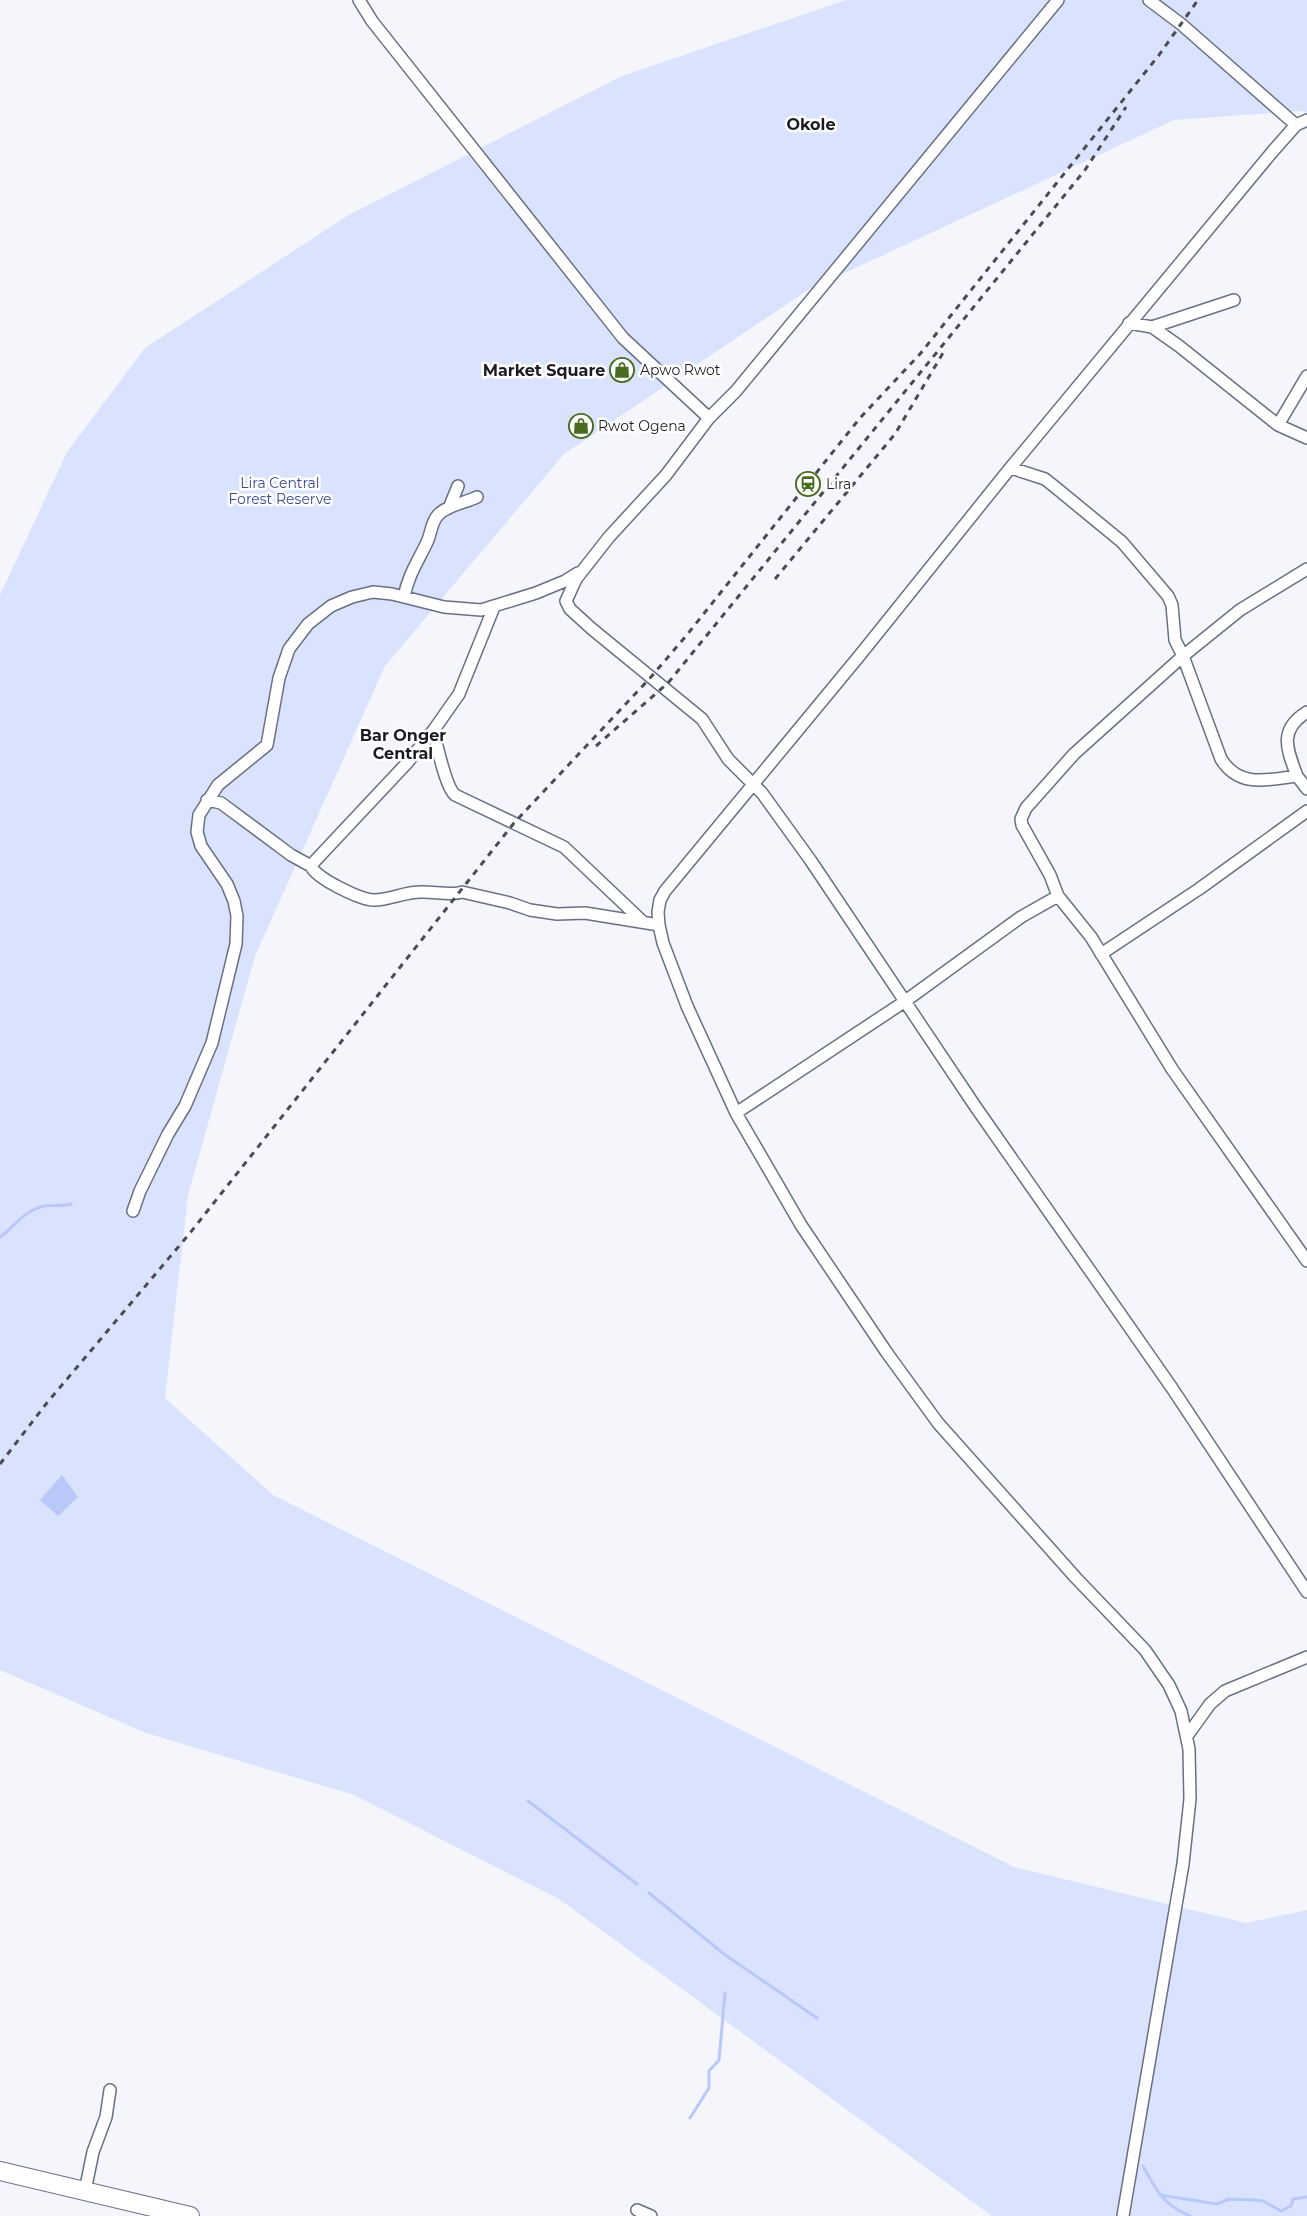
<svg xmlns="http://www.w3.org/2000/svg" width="1307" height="2216" font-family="Montserrat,sans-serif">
<rect width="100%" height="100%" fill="#f4f6fb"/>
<path fill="#dae3fd" d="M846 0H1307V113L1301 111 1174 120 808 290 564 454 385 666 255 956 188 1195 165 1398 273 1495 1014 1867 1246 1923 1307 1910V2216H992L559 1899 354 1795 146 1733 0 1670V595L67 452 145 348 347 216 622 76Z"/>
<path fill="#b9c8f9" d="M62 1475 78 1497 58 1516 40 1500Z"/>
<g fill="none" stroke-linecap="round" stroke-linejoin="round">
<path stroke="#b9c8f9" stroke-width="3" d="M0 1237C14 1227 22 1213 40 1207 50 1204 61 1207 71 1204
M528 1801 637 1884
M649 1893 724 1954 817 2018
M690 2118 709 2088V2071L719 2060 725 1993
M1143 2166C1157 2192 1163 2204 1190 2216
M1160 2195 1217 2204 1229 2199 1254 2200 1263 2201 1281 2211 1291 2206 1293 2199 1307 2197"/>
<defs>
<path id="minor" d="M359 0 372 21 623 338 709 418
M1058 0 736 391 709 418 666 475 609 537 576 579 566 601 570 609 592 629 702 719 728 759 762 793 811 861 975 1106 1172 1388 1307 1592
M1149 0 1181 24 1296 125
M1129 323 1152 327 1234 300
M1152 327 1179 346 1278 425 1307 438
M1278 425 1307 376
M1011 468 1045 479 1055 487 1122 542 1168 596 1172 605 1175 640 1183 656 1221 759C1239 788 1267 780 1297 776L1307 789
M449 508 458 486
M404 597C408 575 419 560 428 540 431 532 432 521 438 515 447 505 465 503 477 497
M494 607 459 694 433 731 407 763 315 861 311 866C315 878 361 900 374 900 390 900 404 892 420 892 432 891 452 896 462 892L510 903 530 910 557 914 585 913 659 925
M433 731C438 747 445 786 455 795L564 847 642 921
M1297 776C1287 749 1278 730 1307 712
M207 800 221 803 291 855 311 866
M1058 896 1050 875 1022 825 1021 819 1026 808 1074 754 1183 656 1240 610 1307 569
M1101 954 1199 889 1307 811
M736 1113 904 1002 1021 917 1058 896 1091 937 1172 1069 1307 1261
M133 1211 140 1191 168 1134 185 1106 212 1043 236 944 237 916 234 901 227 884 201 846 197 832 199 815 218 785 267 745 279 678 289 649 308 624 331 606 352 597 373 592 392 594 444 607 481 610 536 593 565 581 578 573
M1187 1736 1210 1704 1225 1691 1307 1657
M85 2191 93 2152 106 2117 110 2090
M637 2210 651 2216
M1123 2216 1183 1864 1190 1799 1189 1749 1181 1711 1169 1685 1145 1650 1076 1578 938 1423 887 1353 801 1225 736 1113 687 1006 663 943 659 925 658 912 660 900 665 891 860 655 1007 472 1273 151 1296 125 1307 120"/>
<path id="primary" d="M0 2171 190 2216"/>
</defs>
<use href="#minor" stroke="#6a7084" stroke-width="14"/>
<use href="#primary" stroke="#6a7084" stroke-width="20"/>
<use href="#minor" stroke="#fff" stroke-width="11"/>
<use href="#primary" stroke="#fff" stroke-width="18"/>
<path stroke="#4a4c54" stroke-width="3" stroke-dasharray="6 6" stroke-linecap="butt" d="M775 579 895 434 943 353
M596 746 668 683 1085 170 1126 107
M0 1464 46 1404 190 1233 514 823 651 677 686 636 860 418 920 354 1159 55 1198 0"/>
</g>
<defs>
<symbol id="shop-ring" viewBox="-11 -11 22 22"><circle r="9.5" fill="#fff" stroke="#496b22" stroke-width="1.5"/><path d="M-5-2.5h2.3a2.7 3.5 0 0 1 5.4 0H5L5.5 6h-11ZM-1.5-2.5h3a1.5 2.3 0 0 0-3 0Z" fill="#496b22"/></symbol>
<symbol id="station-ring" viewBox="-11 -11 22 22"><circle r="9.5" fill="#fff" stroke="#496b22" stroke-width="1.5"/><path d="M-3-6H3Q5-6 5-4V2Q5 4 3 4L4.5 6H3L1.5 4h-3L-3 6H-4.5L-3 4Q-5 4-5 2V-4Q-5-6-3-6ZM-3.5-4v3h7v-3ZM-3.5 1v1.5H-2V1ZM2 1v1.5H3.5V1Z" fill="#496b22"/></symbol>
</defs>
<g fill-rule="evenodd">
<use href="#shop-ring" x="608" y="356" width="28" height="28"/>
<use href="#shop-ring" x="567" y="412" width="28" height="28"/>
<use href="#station-ring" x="794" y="470" width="28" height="28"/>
</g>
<g text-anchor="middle" stroke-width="5" stroke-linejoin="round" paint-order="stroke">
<g font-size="14" fill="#1a1c24" stroke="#fff" text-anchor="start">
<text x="640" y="375">Apwo Rwot</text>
<text x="598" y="431">Rwot Ogena</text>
<text x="826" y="489">Lira</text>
</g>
<g font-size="14" fill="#3a4a92" stroke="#fff">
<text x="280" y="488">Lira Central<tspan x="280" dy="16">Forest Reserve</tspan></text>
</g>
<g font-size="16" font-weight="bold" fill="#1a1c24" stroke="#fff">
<text x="811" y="130">Okole</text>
<text x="544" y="376">Market Square</text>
<text x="403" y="741">Bar Onger<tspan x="403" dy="18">Central</tspan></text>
</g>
</g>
</svg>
